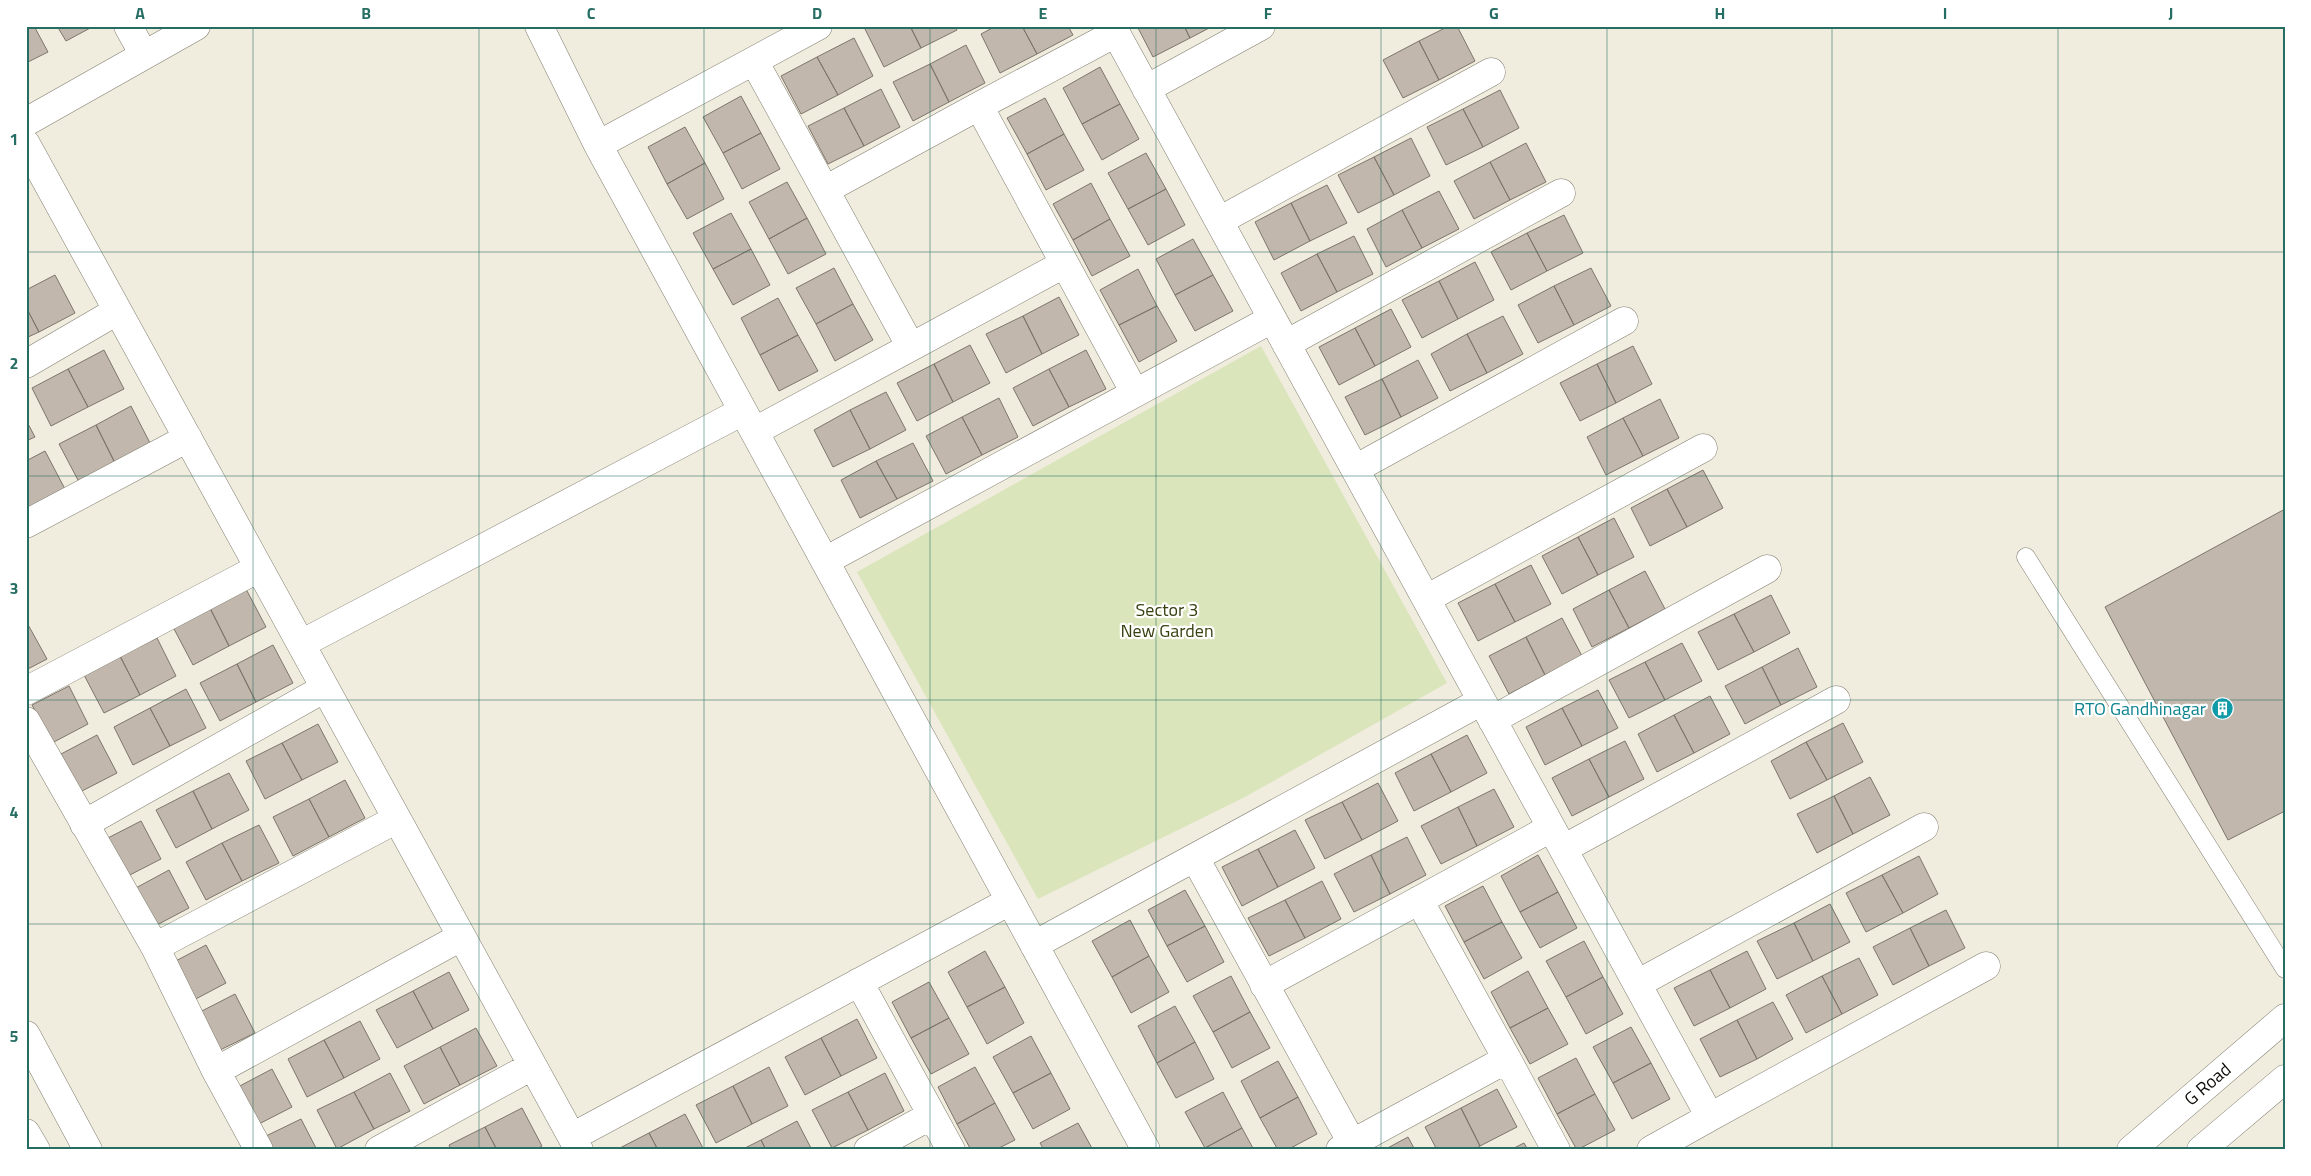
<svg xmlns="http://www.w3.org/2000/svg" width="2311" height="1176" font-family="'Titillium Web',sans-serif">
<rect width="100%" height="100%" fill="#f0ecde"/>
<path fill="#dbe5bb" d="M1261 346 1447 683 1245 797 1038 899 857 572Z"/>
<path fill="#c1b7ac" stroke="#7e756b" d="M26 26H34L48 52 26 63Z
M57 26H94L66 41Z
M870 26H910L921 48 884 67 865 29Z
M910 26H955L957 30 921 48Z
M996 26H1022L1037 54 1000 73 981 34Z
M1022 26H1068L1073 35 1037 54Z
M1137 26H1184L1190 38 1153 57Z
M1184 26H1213L1190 38Z
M1449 26H1457L1475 61 1439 80 1419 41Z
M854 38 873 76 838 95 817 57Z
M1419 41 1439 80 1403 98 1383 60Z
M966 45 985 83 949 102 930 64Z
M817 57 838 95 801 114 781 76Z
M930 64 949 102 913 121 893 82Z
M1100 67 1120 104 1082 124 1063 88Z
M881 89 900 127 864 146 844 108Z
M1500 90 1519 128 1483 147 1463 109Z
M741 96 761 133 723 153 703 117Z
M1045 98 1064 134 1027 154 1007 118Z
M1120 104 1139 139 1102 160 1082 124Z
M844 108 864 146 828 164 808 126Z
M1463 109 1483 147 1446 165 1427 127Z
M685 127 705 163 667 184 648 147Z
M761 133 780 169 742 189 723 153Z
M1064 134 1084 170 1046 190 1027 154Z
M1411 138 1430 176 1394 195 1374 157Z
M1526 143 1546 182 1510 200 1490 162Z
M1146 153 1166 189 1128 209 1108 173Z
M1374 157 1394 195 1358 213 1338 175Z
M1490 162 1510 200 1474 219 1454 181Z
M705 163 724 199 687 219 667 184Z
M787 182 807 218 769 239 749 202Z
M1091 183 1110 219 1073 240 1053 204Z
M1327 185 1347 223 1310 241 1291 203Z
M1166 189 1185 225 1148 245 1128 209Z
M1439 191 1459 229 1422 248 1402 210Z
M1291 203 1310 241 1274 260 1255 222Z
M1402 210 1422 248 1386 267 1367 229Z
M731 213 751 249 713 269 693 233Z
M1564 215 1583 253 1547 271 1527 233Z
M807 218 826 254 788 274 769 239Z
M1110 219 1130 256 1092 276 1073 240Z
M1527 233 1547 271 1511 290 1491 252Z
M1354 236 1373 274 1337 292 1317 254Z
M1193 239 1213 275 1175 295 1156 259Z
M751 249 770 285 733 305 713 269Z
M1317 254 1337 292 1301 311 1281 273Z
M1475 262 1494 300 1458 319 1439 281Z
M834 268 853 304 816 324 796 288Z
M1591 268 1611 306 1574 325 1554 286Z
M1138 269 1157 306 1119 325 1100 290Z
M55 275 75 313 39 332 26 307V290Z
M1213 275 1233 311 1195 331 1175 295Z
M1439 281 1458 319 1422 338 1402 300Z
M1554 286 1574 325 1538 343 1518 305Z
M1059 297 1079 335 1042 354 1023 316Z
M778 298 798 335 760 355 741 318Z
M853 304 873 340 835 361 816 324Z
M1157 306 1177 341 1139 362 1119 325Z
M26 307 39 332 26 338Z
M1391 309 1411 347 1375 366 1355 328Z
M1023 316 1042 354 1006 373 986 334Z
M1503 316 1523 354 1487 373 1467 334Z
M1355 328 1375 366 1339 385 1319 347Z
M1467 334 1487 373 1450 391 1431 354Z
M798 335 818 371 779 391 760 355Z
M970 345 990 383 953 402 934 364Z
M1633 346 1652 384 1616 403 1597 364Z
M104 350 124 389 88 407 68 369Z
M1086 350 1106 389 1069 407 1049 369Z
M1418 360 1438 398 1401 417 1382 379Z
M934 364 953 402 917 421 897 383Z
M1597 364 1616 403 1580 421 1560 383Z
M68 369 88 407 51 426 32 388Z
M1049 369 1069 407 1033 426 1013 388Z
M1382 379 1401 417 1365 435 1345 397Z
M886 392 906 430 870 449 850 410Z
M999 398 1018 437 982 455 962 417Z
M1660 399 1679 438 1643 456 1623 418Z
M131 406 151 445 115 463 96 425Z
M850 410 870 449 833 467 814 430Z
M962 417 982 455 946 474 926 436Z
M1623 418 1643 456 1606 475 1587 437Z
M26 420 35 437 26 441Z
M96 425 115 463 79 482 59 444Z
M913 443 933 481 897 499 876 461Z
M45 451 65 489 28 508 26 504V461Z
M876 461 897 499 860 518 841 480Z
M1703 470 1723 508 1687 527 1667 489Z
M1667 489 1687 527 1650 546 1631 508Z
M2285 509V811L2228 840 2105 607Z
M1614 518 1634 557 1598 575 1578 537Z
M1578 537 1598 575 1562 594 1542 556Z
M1531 565 1551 604 1515 622 1495 584Z
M1645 571 1665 609 1629 628 1609 590Z
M1495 584 1515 622 1478 641 1458 603Z
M246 589 266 627 229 646 210 608Z
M1609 590 1629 628 1592 647 1573 609Z
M1771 595 1790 633 1754 652 1734 614Z
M210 608 229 646 193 665 173 627Z
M1734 614 1754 652 1718 670 1698 632Z
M1562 618 1582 656 1545 675 1526 637Z
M26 621 47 659 26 670Z
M1526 637 1545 675 1509 694 1489 656Z
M157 638 176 676 140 695 120 656Z
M1682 643 1702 681 1665 700 1645 662Z
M273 645 293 683 256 702 237 664Z
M1798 648 1817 687 1781 705 1762 667Z
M120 656 140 695 104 713 84 675Z
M1645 662 1665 700 1629 718 1609 680Z
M237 664 256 702 220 721 200 683Z
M1762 667 1781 705 1745 724 1725 686Z
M69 686 88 724 52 743 32 705Z
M186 689 206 728 170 746 150 708Z
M1598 690 1618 728 1582 746 1562 708Z
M1710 696 1730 734 1694 753 1674 715Z
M150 708 170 746 133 765 114 727Z
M1562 708 1582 746 1545 765 1526 727Z
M1674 715 1694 753 1657 772 1638 734Z
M1843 723 1863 762 1827 780 1806 742Z
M318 724 338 762 302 780 282 743Z
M97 735 117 773 80 792 61 754Z
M1467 735 1487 773 1451 792 1431 754Z
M1625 741 1644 779 1609 797 1589 759Z
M1806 742 1827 780 1790 799 1771 761Z
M282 743 302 780 265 799 246 761Z
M1431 754 1451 792 1414 811 1395 773Z
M1589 759 1609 797 1572 816 1552 778Z
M229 773 249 810 212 829 193 791Z
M1870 777 1890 815 1853 834 1834 796Z
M345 780 365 818 329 837 309 799Z
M1378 783 1398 821 1362 840 1342 802Z
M1494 789 1514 827 1477 846 1458 807Z
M193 791 212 829 176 848 156 810Z
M1834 796 1853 834 1817 853 1797 814Z
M309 799 329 837 293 856 273 817Z
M1342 802 1362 840 1325 859 1305 820Z
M1458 807 1477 846 1441 864 1421 826Z
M141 821 161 859 124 878 104 840Z
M259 825 279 863 242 881 222 843Z
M1295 830 1315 868 1278 887 1258 849Z
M1407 837 1426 875 1390 894 1371 855Z
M222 843 242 881 206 900 186 862Z
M1258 849 1278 887 1242 906 1222 867Z
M1371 855 1390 894 1354 912 1334 874Z
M1538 855 1558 892 1520 912 1501 876Z
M1919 856 1938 894 1903 913 1882 875Z
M169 870 189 908 153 927 134 889Z
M1882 875 1903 913 1866 932 1846 893Z
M1322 881 1341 919 1305 938 1285 900Z
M1483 886 1502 922 1464 942 1445 906Z
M1185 890 1205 926 1167 946 1148 910Z
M1558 892 1577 928 1540 948 1520 912Z
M1285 900 1305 938 1269 956 1248 918Z
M1830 904 1850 942 1813 961 1794 923Z
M1946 910 1965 948 1929 966 1910 928Z
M1130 920 1149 956 1112 977 1092 941Z
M1502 922 1522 958 1484 979 1464 942Z
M1794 923 1813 961 1777 979 1757 941Z
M1205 926 1224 962 1187 982 1167 946Z
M1910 928 1929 966 1893 985 1873 947Z
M1584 941 1603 977 1566 997 1546 961Z
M206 945 226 983 190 1002 170 964Z
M985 951 1005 987 967 1007 948 972Z
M1747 951 1766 989 1730 1008 1710 970Z
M1149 956 1169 992 1131 1013 1112 977Z
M1859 958 1878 995 1842 1014 1822 976Z
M1710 970 1730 1008 1694 1026 1674 988Z
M1528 971 1548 1008 1510 1028 1491 992Z
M449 972 469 1010 433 1029 413 991Z
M1231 976 1250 1012 1213 1032 1193 996Z
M1822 976 1842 1014 1806 1033 1786 995Z
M1603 977 1623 1014 1586 1034 1566 997Z
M929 982 949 1018 911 1038 892 1002Z
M1005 987 1024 1023 987 1044 967 1007Z
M413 991 433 1029 397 1048 376 1010Z
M235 994 255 1033 218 1051 198 1013Z
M1773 1002 1793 1039 1757 1059 1737 1020Z
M1175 1006 1195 1042 1157 1063 1138 1026Z
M1548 1008 1568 1044 1530 1064 1510 1028Z
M1250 1012 1270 1048 1232 1068 1213 1032Z
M949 1018 969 1054 931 1074 911 1038Z
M857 1019 877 1058 841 1076 821 1038Z
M1737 1020 1757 1059 1720 1077 1700 1039Z
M360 1021 380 1059 344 1078 324 1040Z
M1631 1027 1651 1063 1613 1083 1593 1047Z
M476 1028 497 1066 460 1085 440 1047Z
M1031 1036 1051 1073 1013 1093 993 1057Z
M821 1038 841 1076 805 1095 785 1057Z
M324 1040 344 1078 307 1097 288 1059Z
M1195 1042 1214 1079 1176 1098 1157 1063Z
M440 1047 460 1085 424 1104 404 1066Z
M1576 1058 1595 1094 1557 1114 1538 1078Z
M1278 1061 1298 1097 1260 1118 1241 1081Z
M1651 1063 1670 1099 1632 1119 1613 1083Z
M769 1067 788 1106 752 1124 733 1086Z
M975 1067 995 1103 957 1124 938 1087Z
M272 1069 292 1107 255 1126 236 1088Z
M390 1073 410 1111 374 1129 354 1092Z
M885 1073 904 1111 868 1130 848 1092Z
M1051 1073 1070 1109 1033 1129 1013 1093Z
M733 1086 752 1124 716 1143 696 1105Z
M1497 1089 1517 1127 1480 1146 1461 1108Z
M354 1092 374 1129 337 1149 317 1110Z
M848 1092 868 1130 832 1148 812 1110Z
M1223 1092 1242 1128 1205 1148 1185 1112Z
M1595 1094 1615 1130 1577 1150 1557 1114Z
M1298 1097 1317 1134 1287 1150H1278L1260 1118Z
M995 1103 1015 1140 995 1150H971L957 1124Z
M522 1108 542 1146 535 1150H497L485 1127Z
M1461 1108 1480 1146 1474 1150H1437L1425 1127Z
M685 1114 704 1150H658L649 1133Z
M301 1119 317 1150H271L264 1137Z
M797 1121 812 1150H766L761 1140Z
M1078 1123 1093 1150H1044L1040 1143Z
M485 1127 497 1150H451L449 1145Z
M1242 1128 1254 1150H1206L1205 1148Z
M649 1133 658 1150H616Z
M1408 1137 1415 1150H1384Z
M761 1140 766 1150H741Z
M1524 1143 1528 1150H1510Z"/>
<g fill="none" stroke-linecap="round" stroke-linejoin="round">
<defs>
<path id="service" d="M2026 557 2285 969"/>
<path id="minor" d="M128 26 144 55
M539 26 598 145 1146 1150
M1112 26 1710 1117 1651 1150
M1116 33 979 106 1135 393
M754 61 825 190 979 106
M1146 89 1261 26
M26 122 196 26
M26 144 579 1150
M598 145 818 26
M1219 221 1491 72
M1286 344 1561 193
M911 347 1064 264
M26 364 117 311
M755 431 911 347 825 190
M1355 469 1624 321
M26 524 188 438
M825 561 1272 319
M1426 599 1703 448
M301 644 743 411
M26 691 259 568
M1492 720 1767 569
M26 721 155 947 216 1071 259 1150
M84 824 325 688
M1563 849 1836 700
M1195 858 1352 1143
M1419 900 1507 1059
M1034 945 1482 701
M155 947 397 819
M859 982 951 1150
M1637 984 1924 827
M1264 985 1551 828
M216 1071 461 937
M1710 1117 1986 966
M572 1137 1010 901
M379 1150 532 1066
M868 1150 932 1115
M1340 1150 1507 1059 1556 1150"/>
<g id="tertiary">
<path d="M26 1035 88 1150"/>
<path d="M26 1133 36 1150"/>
<path id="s1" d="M2131 1150 2285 1018"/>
<path d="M2201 1150 2285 1079"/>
</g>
</defs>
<use href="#service" stroke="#817e71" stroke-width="19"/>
<use href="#minor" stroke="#817e71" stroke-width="29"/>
<use href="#tertiary" stroke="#817e71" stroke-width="29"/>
<use href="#service" stroke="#fff" stroke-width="18"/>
<use href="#minor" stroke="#fff" stroke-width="28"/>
<use href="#tertiary" stroke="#fff" stroke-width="28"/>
</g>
<path fill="none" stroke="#266d63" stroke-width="1" stroke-opacity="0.55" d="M253 26V1150M479 26V1150M704 26V1150M930 26V1150M1156 26V1150M1381 26V1150M1607 26V1150M1832 26V1150M2058 26V1150M26 252H2285M26 476H2285M26 700H2285M26 924H2285"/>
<defs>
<symbol id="building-disc" viewBox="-11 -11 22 22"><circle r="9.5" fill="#0f9aa8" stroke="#fff"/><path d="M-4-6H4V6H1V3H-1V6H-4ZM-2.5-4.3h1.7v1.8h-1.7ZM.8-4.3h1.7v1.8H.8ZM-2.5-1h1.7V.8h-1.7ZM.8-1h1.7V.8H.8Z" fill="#fff"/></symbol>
</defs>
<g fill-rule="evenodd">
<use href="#building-disc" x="2210" y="696" width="25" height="25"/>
</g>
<g text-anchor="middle" stroke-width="4.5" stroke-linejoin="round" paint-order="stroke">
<g font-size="18" fill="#384010" stroke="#fff">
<text x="1167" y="616">Sector 3<tspan x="1167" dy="21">New Garden</tspan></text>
</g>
<g font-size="18" fill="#0d838f" stroke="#fff" text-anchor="end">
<text x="2206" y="715">RTO Gandhinagar</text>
</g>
<g font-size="18" fill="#0d0b07" stroke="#fff">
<text dy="6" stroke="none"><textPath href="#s1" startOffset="101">G Road</textPath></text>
</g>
</g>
<rect width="2311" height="1176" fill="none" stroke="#ffffff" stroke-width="55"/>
<rect x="28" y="28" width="2256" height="1120" fill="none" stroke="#266d63" stroke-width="2"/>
<g font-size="16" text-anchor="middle" font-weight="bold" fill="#266d63">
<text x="140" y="19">A</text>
<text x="366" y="19">B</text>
<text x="591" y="19">C</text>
<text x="817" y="19">D</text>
<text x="1043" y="19">E</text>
<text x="1268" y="19">F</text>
<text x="1494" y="19">G</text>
<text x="1720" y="19">H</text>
<text x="1945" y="19">I</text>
<text x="2171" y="19">J</text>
<text x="14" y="145">1</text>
<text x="14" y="369">2</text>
<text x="14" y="594">3</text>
<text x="14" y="818">4</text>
<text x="14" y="1042">5</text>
</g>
</svg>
